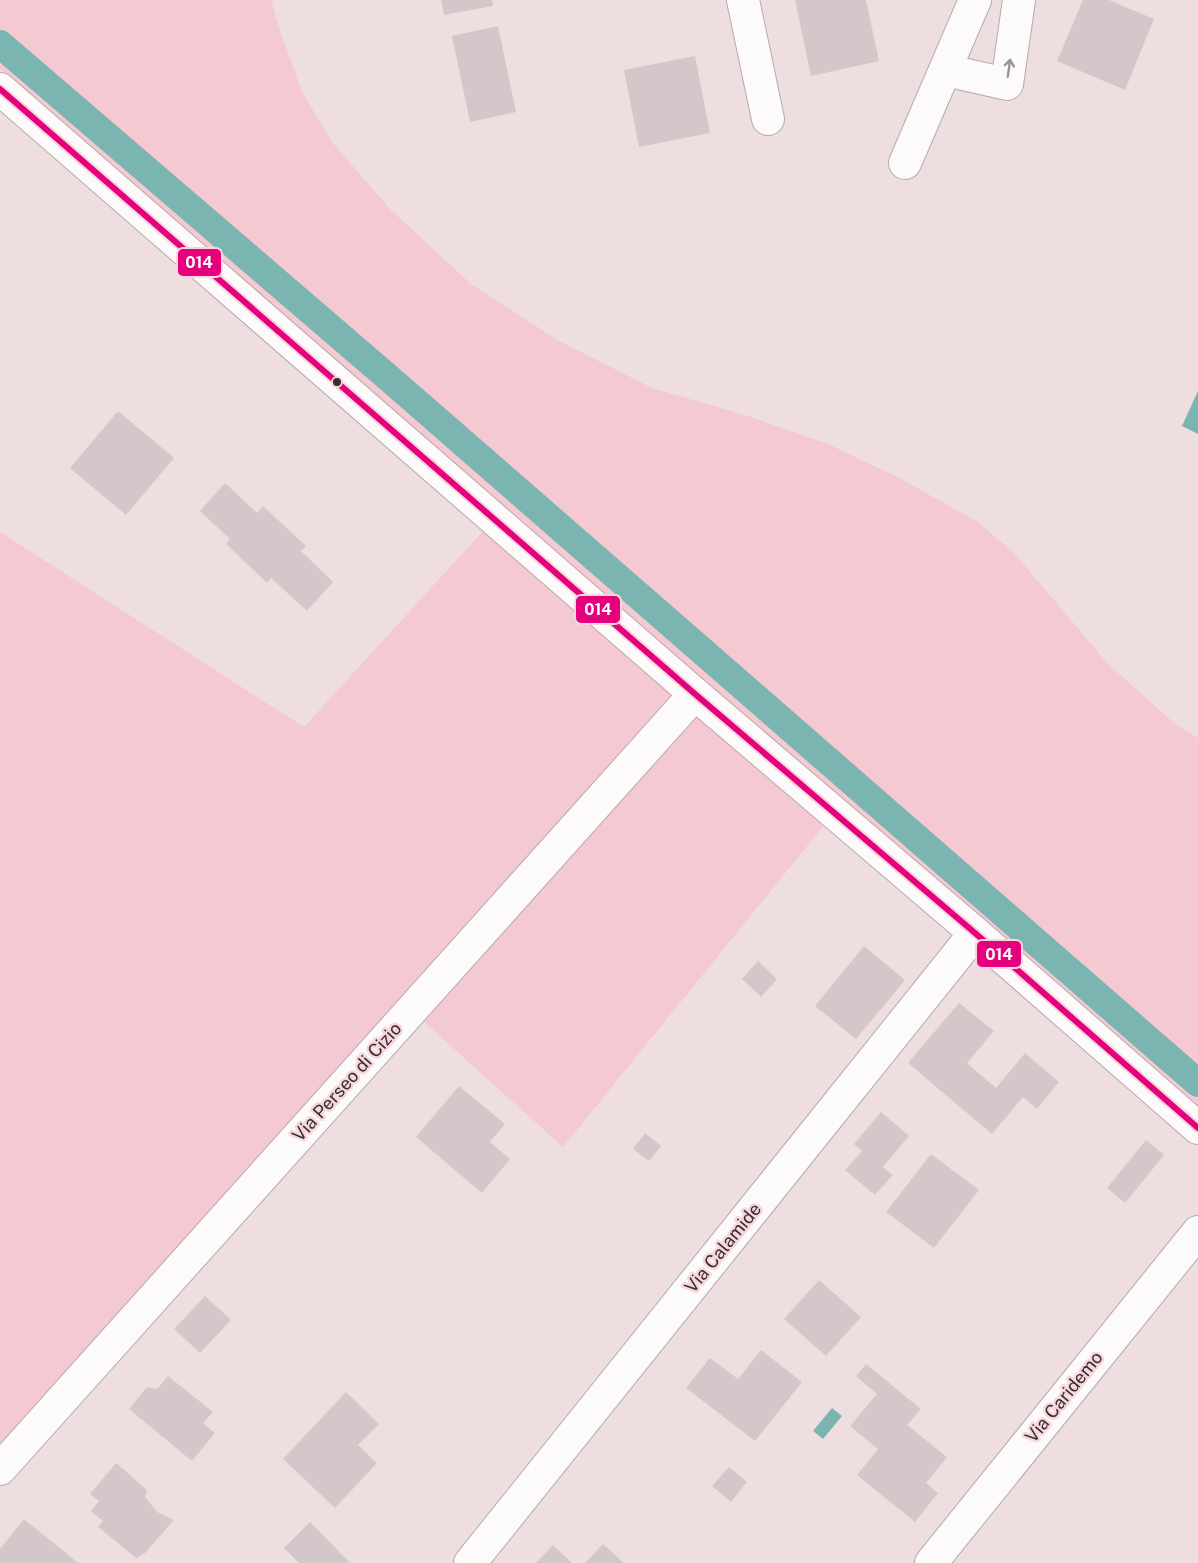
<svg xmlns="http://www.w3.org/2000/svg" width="1198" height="1563" font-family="'Public Sans',sans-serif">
<rect width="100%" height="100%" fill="#eedee0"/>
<path fill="#f4c9d1" d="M0 0H271L279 28 302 92 332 142 390 209 471 284 559 341 652 388 748 416 828 444 899 478 978 522 1013 552 1109 665 1174 723 1198 738V1112L0 69Z
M494 519 834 813 563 1147 412 1011 0 1469V532L304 727Z"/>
<path fill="#7ab5b2" d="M1198 391V434L1182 426Z
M832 1408 842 1416 823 1439 813 1431Z"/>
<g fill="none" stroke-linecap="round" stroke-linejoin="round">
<path stroke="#7ab5b2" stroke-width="28" d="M0 44 391 380 1198 1083"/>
</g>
<path fill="#d4c7c9" d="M441 0H492L493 6 444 15Z
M795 0H866L879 61 811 76Z
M1083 0H1109L1154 19 1125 90 1057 61Z
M498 26 516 112 470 122 452 36Z
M695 56 710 133 639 147 624 70Z
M118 411 174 458 126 515 70 468Z
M225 483 257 513 263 506 306 546 301 551 333 582 307 611 271 578 267 583 226 544 230 539 200 511Z
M864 946 905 980 856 1039 815 1006Z
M758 961 777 979 761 997 742 979Z
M959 1003 994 1031 967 1063 996 1088 1025 1053 1059 1082 1037 1109 1023 1097 992 1134 908 1063Z
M459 1086 505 1124 490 1142 510 1159 482 1193 416 1137Z
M881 1112 909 1136 883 1167 893 1175 875 1195 845 1170 862 1151 854 1144Z
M645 1133 661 1146 649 1161 633 1149Z
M1146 1140 1164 1155 1125 1203 1107 1188Z
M931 1154 979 1190 934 1248 886 1212Z
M819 1280 861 1317 826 1356 784 1319Z
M205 1296 231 1320 200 1353 174 1329Z
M761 1350 802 1382 755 1441 686 1388 710 1358 738 1379Z
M866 1364 921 1409 907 1425 947 1457 926 1483 938 1493 915 1522 857 1475 878 1449 850 1426 877 1394 856 1376Z
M168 1376 213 1412 203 1423 215 1433 192 1461 129 1409 147 1387 157 1389Z
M346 1392 379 1424 358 1445 377 1463 335 1508 283 1459Z
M116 1463 147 1490 145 1497 157 1512 174 1520 145 1553 136 1558 98 1527 103 1521 91 1511 99 1501 90 1494Z
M729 1467 747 1482 731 1502 712 1486Z
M24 1519 78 1563H0V1549Z
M310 1522 350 1563H299L284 1548Z
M603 1544 624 1563H585Z
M553 1545 572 1563H536Z"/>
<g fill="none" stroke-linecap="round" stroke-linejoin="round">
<defs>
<path id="minor" d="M743 0 768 119
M945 70 1007 84 1019 0
M0 89 695 694 975 933 1198 1128
M905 163 975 0
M0 1469 695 694
M470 1563 975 933
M931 1563 1198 1232"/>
</defs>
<use href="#minor" stroke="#b6aaac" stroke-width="34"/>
<use href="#minor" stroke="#fcfafa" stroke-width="32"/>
<defs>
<path id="bus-1" d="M0 89 695 694 975 933 1198 1128"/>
</defs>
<use href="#bus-1" stroke="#f5d7dc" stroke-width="10"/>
<use href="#bus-1" stroke="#e5007d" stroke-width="6"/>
</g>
<defs><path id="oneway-shaft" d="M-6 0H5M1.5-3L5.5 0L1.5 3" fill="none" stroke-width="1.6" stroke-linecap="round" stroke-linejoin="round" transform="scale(1.5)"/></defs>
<use stroke="#9a9494" href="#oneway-shaft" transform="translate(1009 68) rotate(-82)"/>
<circle fill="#382d2f" stroke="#f5d7dc" stroke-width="2" cx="337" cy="382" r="5"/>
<g text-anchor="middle" stroke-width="5" stroke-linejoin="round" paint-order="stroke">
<g font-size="18" fill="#382d2f" stroke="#f5d7dc">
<text transform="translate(347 1082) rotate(-48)" y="6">Via Perseo di Cizio</text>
<text transform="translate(723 1248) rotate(-51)" y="6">Via Calamide</text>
<text transform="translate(1064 1397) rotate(-51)" y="6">Via Caridemo</text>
</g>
</g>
<g stroke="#f5d7dc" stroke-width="2">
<rect x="177" y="248" width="45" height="29" rx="6" fill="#e5007d"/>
<rect x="575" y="595" width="46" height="29" rx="6" fill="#e5007d"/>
<rect x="976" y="940" width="46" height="28" rx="6" fill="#e5007d"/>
</g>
<g font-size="16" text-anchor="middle" font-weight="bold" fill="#fff">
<text x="199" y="268">014</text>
<text x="598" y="615">014</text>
<text x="999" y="960">014</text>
</g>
</svg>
